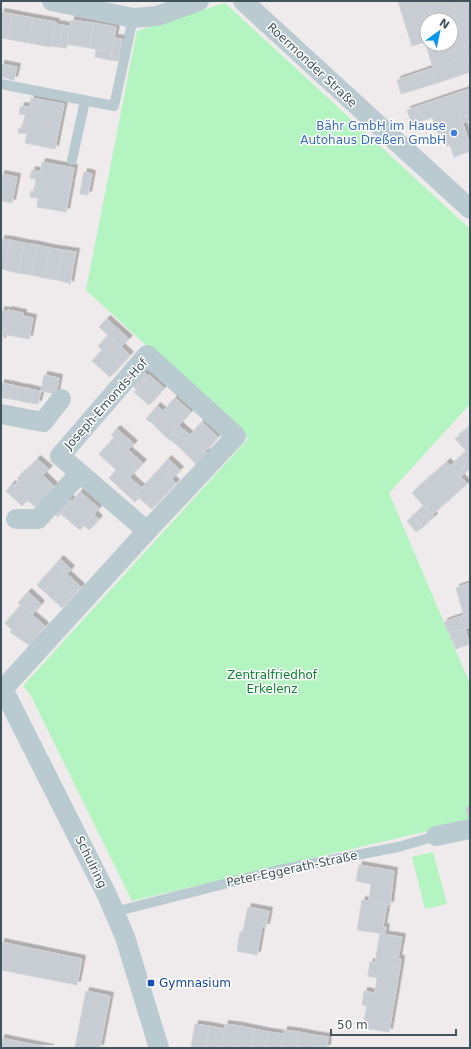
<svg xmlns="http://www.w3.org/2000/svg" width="471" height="1049" font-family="'DejaVu Sans',sans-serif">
<defs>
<filter id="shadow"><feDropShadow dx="3.5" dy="-3.5" stdDeviation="0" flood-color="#0004"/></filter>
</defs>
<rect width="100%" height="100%" fill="#efebec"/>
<path fill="#b3f4c0" d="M225 3 470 229V404L389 493 470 684V821L132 901 30 694 23 686 248 439 86 290 137 31Z
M433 852 447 904 425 909 412 857Z"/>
<path fill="#c7cdd2" stroke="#cfd3d9" filter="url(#shadow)" d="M398 1H450L460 31 451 34V20H427V41L412 46Z
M450 1H468L470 6V64Z
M1 12 12 14 7 39 1 38Z
M12 14 33 18 29 43 7 39Z
M33 18 56 22 51 47 29 43Z
M71 20 94 23 89 48 67 44Z
M94 23 116 27 112 52 89 48Z
M55 24 63 25 59 47 51 46Z
M63 25 70 27 66 48 59 47Z
M460 31 468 57 433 68 425 42 427 41V44H451V34Z
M114 38 122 39 118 61 110 60Z
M96 49 112 52 110 60 95 57Z
M468 57 470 72 437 83 432 68Z
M1 64 17 67 14 80 1 77Z
M432 68 437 83 401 94 397 80Z
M469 89 470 105 412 124 407 110Z
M31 98 64 104 55 149 25 143 27 134 18 133 19 128 22 129 25 115 19 114 21 106 30 107Z
M470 105V115L461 118 458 109Z
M458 109 470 145V151L454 157 450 145 446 146 441 133 438 134 432 117Z
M470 115V120L462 123 461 118Z
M42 162 74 168 66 212 37 207 38 198 30 197 31 191 34 192 36 179 30 178 32 170 40 172Z
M84 172 92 174 88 195 80 194Z
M1 174 17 177 12 203 1 201Z
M1 239 10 240 5 270 1 269Z
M10 240 24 243 18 273 5 270Z
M24 243 37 245 31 275 18 273Z
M37 245 50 248 44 278 31 275Z
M50 248 63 250 57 280 44 278Z
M63 250 75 252 76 251 70 285 69 283 57 280Z
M1 310 7 311 2 341H1Z
M8 310 23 313V316L33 318 29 339 3 334Z
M107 319 129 339 121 347 99 327Z
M108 335 130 355 110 377 92 361 102 350 98 346Z
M142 371 148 376 136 389 131 384Z
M44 375 59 378 56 394 41 391Z
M149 375 164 388 149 405 134 392Z
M1 383 6 384 3 398 1 397Z
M6 384 12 385 10 399 3 398Z
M12 385 19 387 17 400 10 399Z
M19 387 27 388 24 402 17 400Z
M27 388 34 390 31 403 24 402Z
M34 390 41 391 38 404 31 403Z
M175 398 191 412 167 438 152 423Z
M157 406 163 411 152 423 146 419Z
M202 422 218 437 195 463 179 447Z
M179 425 184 430 173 442 167 438Z
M470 426V455L455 439Z
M117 429 134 444 128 450 111 435Z
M184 430 190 435 179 447 173 442Z
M114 438 143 463 127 480 99 454Z
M467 451 470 455V466L461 456Z
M205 452 211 457 201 468 195 463Z
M461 456 470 466V468L466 472 456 461Z
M37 459 49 469 43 475 32 465Z
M168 459 180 470 172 479 160 468Z
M456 461 466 472 460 477 450 466Z
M447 462 467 484 432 515 412 493Z
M32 465 54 486 35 507 13 487 19 480 17 478Z
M160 468 176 483 152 509 135 495Z
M116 470 127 480 130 477 136 483 126 494 109 478Z
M136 483 142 488 135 495 139 498 135 502 126 494Z
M12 484 27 500 22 506 6 491Z
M80 492 99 508 80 530 61 514Z
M68 497 72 501 58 517 53 513Z
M424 506 434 517 428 522 418 511Z
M418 511 428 522 423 527 413 516Z
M94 514 99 519 89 530 84 525Z
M413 516 423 527 416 532 407 521Z
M60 559 71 569 67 574 56 564Z
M56 564 81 587 62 608 37 585Z
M470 583V615L464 616 456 588Z
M28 592 41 604 32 615 18 603Z
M21 605 45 626 29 645 10 632 12 630 5 623Z
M464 615H470V627L449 633 444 622Z
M465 629 467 636 452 640 449 633Z
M467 636 470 644 456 649 452 640Z
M470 806V818H468L466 807Z
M359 865 394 871 390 905 369 901 371 884 356 881Z
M362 900 387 905 383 927H386L385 934 357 930Z
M248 907 269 911 266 927 262 926 257 955 237 951 240 932H243Z
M380 934 402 937 398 959H401L400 967 375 963Z
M1 942 82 959 77 985 1 970Z
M370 962 400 967 395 997 375 993 377 978 368 976Z
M86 991 110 996 100 1048H75Z
M364 991 395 997 389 1032 363 1028 367 1006 362 1005Z
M195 1024 209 1026 206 1048H191Z
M225 1024 240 1026 236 1048H221Z
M209 1026 224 1029 221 1048H206Z
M240 1026 254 1029 251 1048H236Z
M254 1029 269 1032 266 1048H251Z
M284 1030 299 1032 297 1048H281Z
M269 1032 284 1034 281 1048H266Z
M299 1032 314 1035 312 1048H297Z
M314 1035 328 1037 327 1048H312Z
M1 1038 50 1048H1Z"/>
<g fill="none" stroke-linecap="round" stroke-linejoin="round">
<path stroke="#bacad1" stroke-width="10" d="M1 84 114 106 133 18
M72 160 85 101
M114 912 279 870 398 847 436 836"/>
<path stroke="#bacad1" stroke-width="20" d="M52 1 133 18 157 16 199 1
M243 1 470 209
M1 414 43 422 61 399
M16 519H38L80 473
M1 685 107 895 125 937 159 1048
M3 689 147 531 236 436 147 355 60 456 147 531
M436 836 470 829"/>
</g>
<circle fill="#3f7fe0" stroke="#fff" stroke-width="1.5" cx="454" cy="133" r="4"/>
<rect fill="#1a4fb4" stroke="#fff" stroke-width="1.5" x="147" y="979" width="8" height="8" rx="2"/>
<g text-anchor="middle" stroke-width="3" stroke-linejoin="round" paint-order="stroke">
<g font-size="12" fill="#42545b" stroke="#fff">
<text transform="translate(312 65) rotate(43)" y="4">Roermonder Straße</text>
<text transform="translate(106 404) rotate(-48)" y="4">Joseph-Emonds-Hof</text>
<text transform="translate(91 862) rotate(64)" y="4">Schulring</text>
<text transform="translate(292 869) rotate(-12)" y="4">Peter-Eggerath-Straße</text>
</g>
<g font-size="12" fill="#366cbe" stroke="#fff" text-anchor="end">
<text x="446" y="130">Bähr GmbH im Hause<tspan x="446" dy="14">Autohaus Dreßen GmbH</tspan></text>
</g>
<g font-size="12" fill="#0b8431" stroke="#fff">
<text x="272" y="679">Zentralfriedhof<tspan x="272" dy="14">Erkelenz</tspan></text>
</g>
<g font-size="12" fill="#164399" stroke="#fff" text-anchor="start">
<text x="159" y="987">Gymnasium</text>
</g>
</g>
<rect width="471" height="1049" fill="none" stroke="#42545b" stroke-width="4"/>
<g transform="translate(439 32) rotate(33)"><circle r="19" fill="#ffffff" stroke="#b3bbbd"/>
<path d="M0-3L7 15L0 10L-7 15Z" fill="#0397f1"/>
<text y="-6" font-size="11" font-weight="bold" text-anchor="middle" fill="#42545b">N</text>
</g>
<path d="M331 1029v6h125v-6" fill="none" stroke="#42545b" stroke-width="2"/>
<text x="337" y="1029" font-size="12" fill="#42545b" stroke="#ffffff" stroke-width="3" paint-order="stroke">50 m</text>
</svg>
